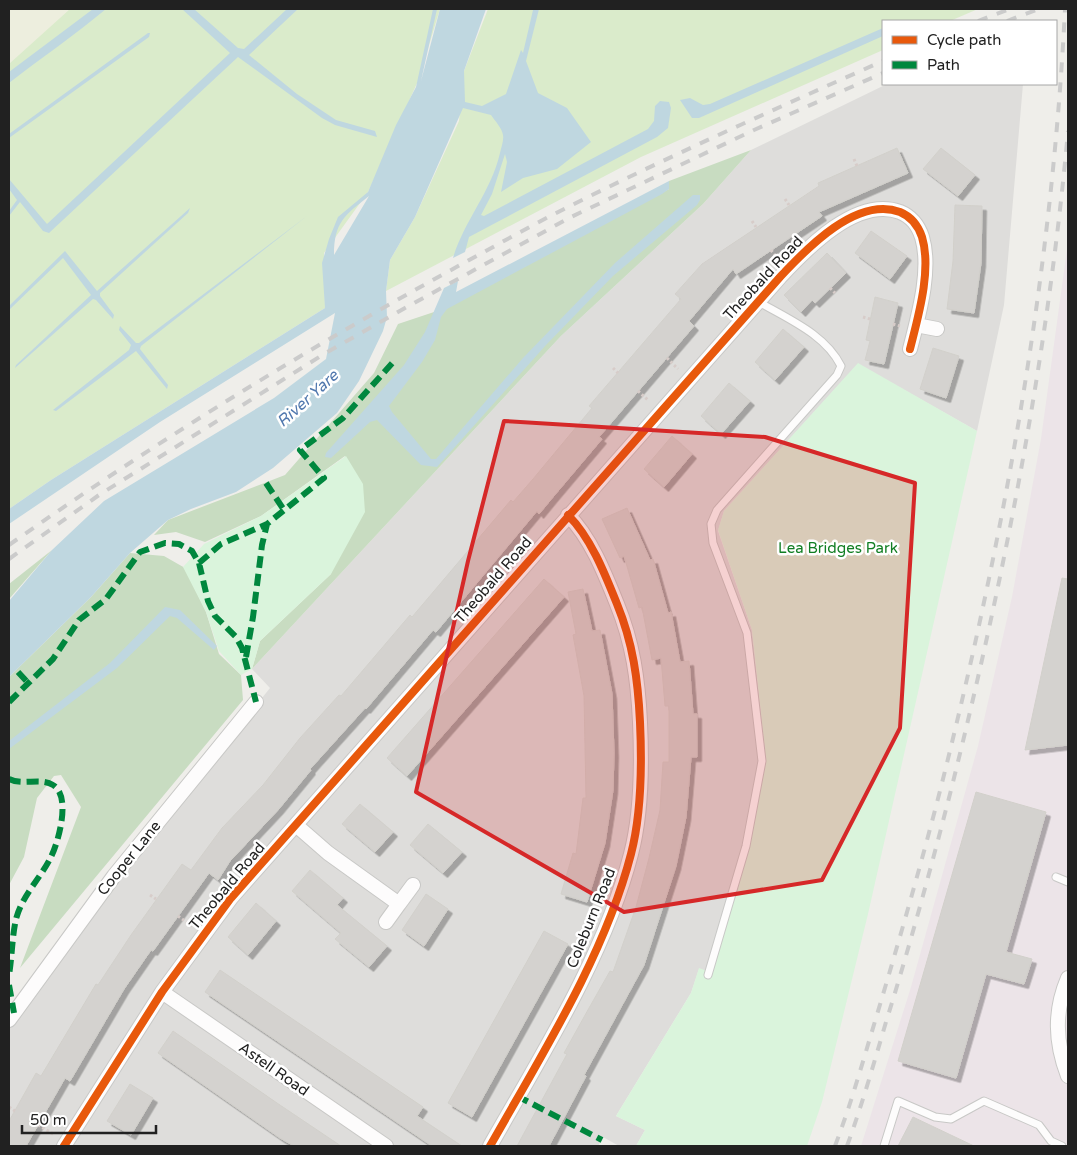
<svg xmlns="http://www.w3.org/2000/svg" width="1077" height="1155" font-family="'Varela Round',sans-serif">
<defs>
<filter id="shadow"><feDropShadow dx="4.5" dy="4.5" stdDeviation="0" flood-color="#0004"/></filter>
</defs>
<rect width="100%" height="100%" fill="#efeeea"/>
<path fill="#dedddb" d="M887 84H1023L1004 305 977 431 858 364 724 511 718 531 752 630 765 751 740 874 710 972 699 969 691 993 616 1116 645 1130 636 1146H619L603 1137 598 1146H9V1014L270 688 252 669 561 336 703 204 751 150Z"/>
<path fill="#ece4e8" d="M1068 242V1146H861L911 987 978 746 1012 597 1041 439Z"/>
<path fill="#edeede" d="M9 9H79L9 70Z"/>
<path fill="#daebcb" d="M70 9H440L418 81 368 192 324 253 325 308 51 480 9 509V64Z
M488 9H978L950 21H883V50L641 157 386 291 390 260 415 217 459 121 464 71Z"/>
<path fill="#c8dcc1" d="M751 150 703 204 561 336 252 669 260 641 331 574 345 456 261 516 205 542 176 532 154 535 168 520 285 475 374 373 398 324 443 309 669 189V181Z
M52 550 9 599V584Z
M130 553 164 556 185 568 206 612 219 654 241 675 243 700 20 968 81 807 61 775 54 776 37 798 24 857 9 885V677L91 597Z"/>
<path fill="#daf4dc" d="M858 363 977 431 868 914 822 1102 807 1146H636L645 1130 616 1116 691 993 699 968 710 972 740 874 765 751 752 630 718 530 724 511Z
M346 456 363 484 365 512 331 574 260 641 252 669 241 675 219 651 206 612 183 567 204 544 261 516Z"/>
<path fill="#bfd7e0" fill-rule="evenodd" d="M93 9H106C75 35 41 58 9 83V72Z
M182 9H194L238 48 244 49 287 9H298L249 55 297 94 336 120 375 131 377 137 335 125 322 118 238 57 49 233 43 231 20 202 9 216V211L17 200 9 189V179L47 224 230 53Z
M433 9H437L421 81 440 9H486L464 71 465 102 482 106 506 94 521 50 523 53 533 10 539 9 526 61 538 93 567 108 591 142 557 169 523 178 501 192 507 162 505 154 492 194 481 215 484 216 648 129 654 121 655 106 660 101 669 102 671 108 668 128 657 137 469 237 465 252 453 258C464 221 491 192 500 153 501 148 504 141 503 135 502 128 495 121 491 115L463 108 415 217 390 260 386 291 387 317 383 331 359 381 337 413 273 468 236 492 191 509 168 520 130 553 91 597 9 677V601L52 550 104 501 274 398 326 359 335 313 160 422 9 524V509L51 480 325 308 322 263 329 239 338 217 368 192 396 125 416 87ZM369 196 334 255C334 222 345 215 369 196Z
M883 28V36L699 118H692L680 100 690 98 703 105 710 104Z
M148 33H150L149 37 9 138V134Z
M669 181V189L662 194 447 309 441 317 435 340 422 362 389 406 392 412 431 459H436L523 358 615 263 693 195H700V200L697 205 613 276 546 345 437 467 421 465 377 420 370 422 331 458 325 457 326 453 404 365 425 332 444 288 458 281 456 292Z
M190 208 188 213 100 293V296L114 315 113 319 96 300 93 299 15 368 16 365 91 295 63 258 9 310V306L65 251 97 291Z
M307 216 141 346 140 349 168 385 167 389 136 351 56 411 53 410 129 350 131 345 119 330 120 326 136 343H139Z
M165 607 180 610 217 646 214 650 177 618 170 616 117 668 9 749V741L110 663Z"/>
<path fill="#d4d2cf" stroke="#d2d0cb" filter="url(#shadow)" d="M897 148 908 173 819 212 822 216 736 274 733 269 689 321 694 326 599 437 602 439 553 497 539 514 537 511 436 632 433 630 366 709 365 708 310 769 311 770 278 810 230 861 218 880 209 873 153 951 151 950 124 989 70 1081 65 1078 26 1146H9V1121L36 1073 41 1076 96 984 98 985 131 935 182 864 191 870 222 828 263 785 300 738 339 695 341 696 410 615 412 617 511 500 513 502 533 479 592 408 589 406 681 299 675 294 702 264 819 186 818 183Z
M941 148 975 175 958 196 923 169Z
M955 205 982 206 981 263 974 313 947 309 953 261Z
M871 231 907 256 890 279 855 253Z
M827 253 846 273 815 303 812 300 801 312 784 295Z
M875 297 898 303 884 364 865 360 870 341 866 340Z
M783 329 804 347 775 380 755 362Z
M933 348 959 356 946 398 920 389Z
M729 383 750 401 721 434 701 416Z
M672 436 692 454 664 487 644 469Z
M627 508 650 560 653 559 668 613 671 612 680 662 689 661 693 714H697V757H691L686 817 676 866 644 965 584 1075 586 1076 549 1146H517L567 1054 564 1053 589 1008 610 971 613 972 636 907 649 858 660 810 663 762H669V706H665L661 658 652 660 642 607 639 608 624 556 620 558 602 519Z
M1062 578 1068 579V745L1025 750Z
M544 579 564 597 407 776 387 758Z
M583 589 592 631 600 630 612 694 614 753 613 790 605 843 587 902 561 894 573 853 576 854 583 798H586L584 696 573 635 576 634 568 592Z
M976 792 1046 812 1006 952 1032 959 1024 984 986 974 956 1078 898 1061Z
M360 804 393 832 375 852 342 824Z
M428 824 462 852 443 873 410 845Z
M310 870 343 898 337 905 387 946 369 967 335 939 341 933 292 891Z
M426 894 448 909 424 946 402 930Z
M256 903 276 921 248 955 228 937Z
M544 931 568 944 472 1117 448 1103Z
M220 970 423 1107 417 1116 462 1146H432L205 992Z
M173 1031 277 1103 341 1146H294L280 1138 158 1053Z
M130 1084 153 1098 131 1135 107 1121Z
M913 1117 974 1146H898Z"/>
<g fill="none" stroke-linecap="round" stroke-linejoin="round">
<defs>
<path id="service" d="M1056 877 1068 882
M708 975 746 846 762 761 747 633 713 543 711 524 717 510 837 375 841 366C825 334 788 319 759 302
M884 1146 898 1101 935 1117 951 1119 984 1101 1039 1125 1051 1141 1062 1146"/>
<path id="minor" d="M916 325 937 329
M297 826 328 853 399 904 386 922
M399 904 413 885
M1068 978C1054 1011 1055 1042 1068 1076
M162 992 386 1146
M9 1020 114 876 256 702
M64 1146 162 992 231 898 780 277C807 248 857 196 900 212 912 217 918 225 922 237 932 270 918 317 910 349
M490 1146C541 1056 605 955 631 854 642 812 642 765 640 722 638 680 633 643 617 604 605 574 591 538 568 515"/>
</defs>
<use href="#service" stroke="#c8c8c6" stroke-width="9"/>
<use href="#minor" stroke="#c8c8c6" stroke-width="16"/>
<path stroke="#d7ccc9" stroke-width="3" stroke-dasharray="2.5 2.5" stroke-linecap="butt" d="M854 159 857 166
M785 199 789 205
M752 221 756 227
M771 250 777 258
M830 288 835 293
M863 317 870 319
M893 324 900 326
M667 358 678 369
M613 368 618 373
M638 391 649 401
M150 895 156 899
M178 916 192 926
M9 1107 15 1111
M38 1125 55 1135"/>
<use href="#service" stroke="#fdfcfc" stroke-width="7"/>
<use href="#minor" stroke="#fdfcfc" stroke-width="14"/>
<path stroke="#cbcbcb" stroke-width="4" stroke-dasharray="10 10" stroke-linecap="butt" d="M978 21 1010 9
M1007 21 1039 9
M9 545C154 443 306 349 462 264 497 245 532 225 568 207 672 155 777 108 883 61
M9 559 99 495 324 354 405 308 571 217 754 130 883 73
M835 1146C851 1104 863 1061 876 1018 899 941 921 865 941 787 1005 532 1052 272 1065 9
M847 1146C862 1105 874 1063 886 1022 910 945 931 868 951 790 1005 574 1048 353 1068 131"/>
<path stroke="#00873e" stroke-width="6" stroke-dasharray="12 6" stroke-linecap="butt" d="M266 483 284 510
M199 563 221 544 267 524
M246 657 253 617 262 545 267 524 324 478 300 450 343 418 396 359
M18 672 29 684
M9 702 53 659 79 620 106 599 140 552 165 543 179 544 192 551 199 563 208 601 215 616 236 637 242 648 256 702
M9 779C23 786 40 777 53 785 72 796 58 844 50 859 39 880 22 896 16 919 12 937 12 957 9 975
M9 985 14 1013
M517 1096 602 1140"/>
<defs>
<path id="cycleway" d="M64 1146 162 992 231 898 780 277C807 248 857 196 900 212 912 217 918 225 922 237 932 270 918 317 910 349
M490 1146C541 1056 605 955 631 854 642 812 642 765 640 722 638 680 633 643 617 604 605 574 591 538 568 515"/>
</defs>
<use href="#cycleway" stroke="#fff" stroke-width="11"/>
<use href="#cycleway" stroke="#e8590c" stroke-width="8"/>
</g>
<path fill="#d62828" fill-opacity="0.2" stroke="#d62828" stroke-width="4" stroke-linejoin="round" d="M504 421 765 437 915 483 900 728 822 880 624 912 416 792 468 561Z"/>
<g text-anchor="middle" stroke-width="5" stroke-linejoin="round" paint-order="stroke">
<g font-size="15" fill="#212121" stroke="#fff">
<text transform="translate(763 278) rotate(-47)" y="5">Theobald Road</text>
<text transform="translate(493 580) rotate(-49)" y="5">Theobald Road</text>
<text transform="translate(129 858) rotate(-51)" y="5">Cooper Lane</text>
<text transform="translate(227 886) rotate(-50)" y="5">Theobald Road</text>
<text transform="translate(591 918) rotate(-68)" y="5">Coleburn Road</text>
<text transform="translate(274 1069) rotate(35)" y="5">Astell Road</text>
</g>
<g font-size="15" fill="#117e23" stroke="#fff">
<text x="838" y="553">Lea Bridges Park</text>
</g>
<g font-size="16" font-style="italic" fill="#5178ae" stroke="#fff">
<text transform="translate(307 398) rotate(-42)" y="6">River Yare</text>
</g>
</g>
<rect width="1077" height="1155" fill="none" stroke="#212121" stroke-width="20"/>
<rect x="882" y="20" width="175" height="65" fill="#ffffff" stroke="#a6a6a6"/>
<rect x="892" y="36" width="25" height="8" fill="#e8590c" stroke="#a6a6a6"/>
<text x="927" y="45" font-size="15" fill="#212121">Cycle path</text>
<rect x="892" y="61" width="25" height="8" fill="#00873e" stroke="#a6a6a6"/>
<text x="927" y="70" font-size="15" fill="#212121">Path</text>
<path d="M22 1125v8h134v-8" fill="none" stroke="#212121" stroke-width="2.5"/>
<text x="30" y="1125" font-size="15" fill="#212121" stroke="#ffffff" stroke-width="4" paint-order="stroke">50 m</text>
</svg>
